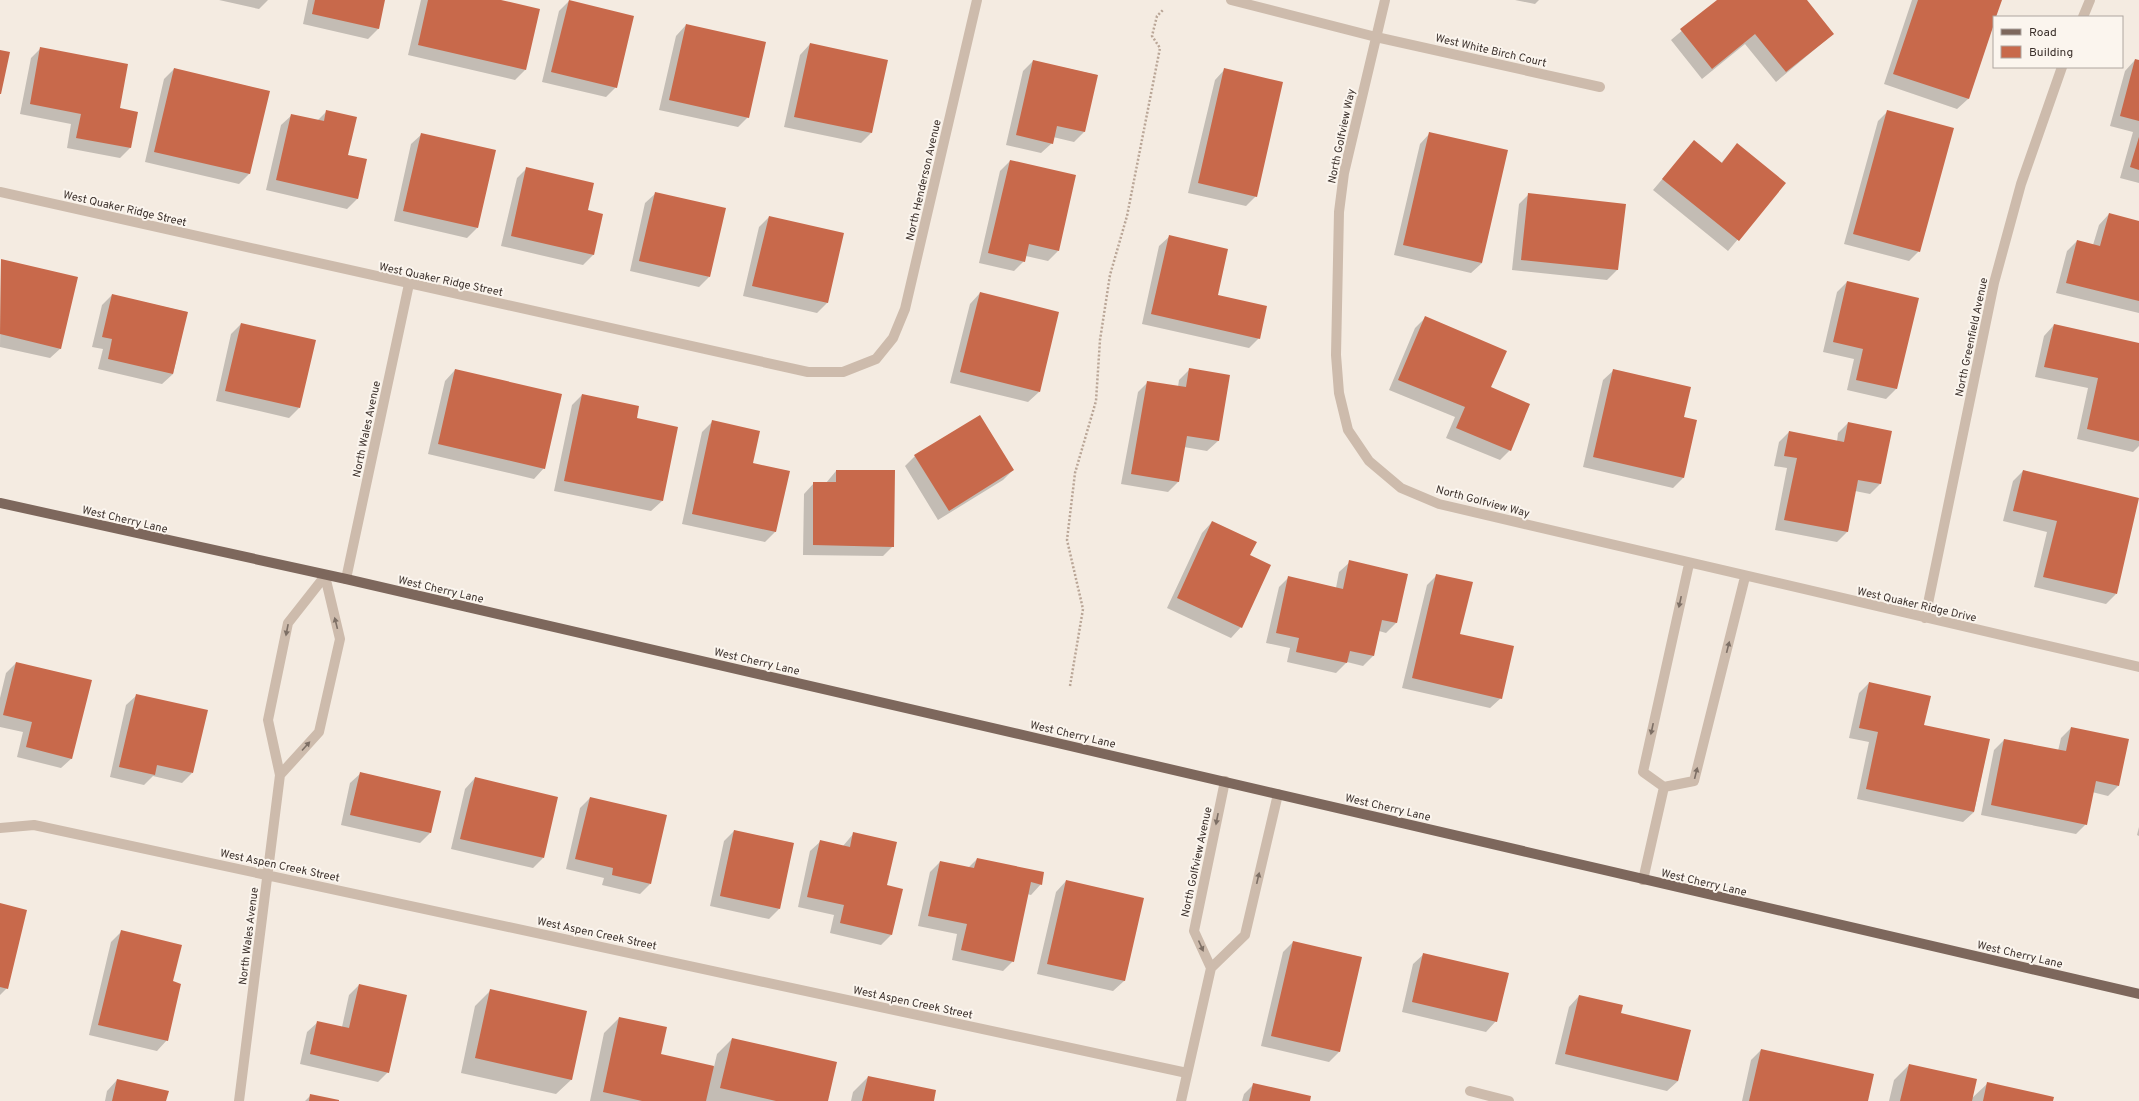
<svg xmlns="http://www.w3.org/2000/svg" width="2139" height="1101" font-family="Overpass,sans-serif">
<rect width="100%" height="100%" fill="#f4ebe1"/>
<path fill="#0003" d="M219 0H268L259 9Z
M308 0H384L378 29 368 39 303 24Z
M421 0H497L525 70 515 80 408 55Z
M1515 0H1539L1535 4Z
M1718 0H1805L1833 34 1776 82 1745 44 1702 79 1671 40Z
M1912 0H2001L1968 99 1957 109 1884 84Z
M569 1 616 87 606 97 542 82 559 11Z
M686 25 748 117 738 127 659 110 676 36Z
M810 44 887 61 871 133 861 143 784 127 800 55Z
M41 48 119 109 130 148 120 158 67 148 71 124 20 114 31 58Z
M2135 60 2139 61V183L2120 178 2133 132 2110 126 2125 71Z
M1033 61 1097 75 1084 132 1074 142 1053 137 1052 143 1041 153 1006 145 1023 71Z
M174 69 268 91 249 174 239 184 145 162 164 79Z
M1225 69 1256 196 1246 206 1188 193 1215 80Z
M327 111 347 156 366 160 357 199 347 209 266 190 281 125 292 115 317 121Z
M1888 111 1919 251 1909 261 1844 244 1878 121Z
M1430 133 1482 263 1471 273 1394 255 1420 144Z
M422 134 477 228 467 238 394 221 411 144Z
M1694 142 1721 163 1737 145 1785 183 1728 251 1653 190Z
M1010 161 1058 251 1048 261 1026 256 1024 261 1014 271 979 263 1000 171Z
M527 168 586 211 593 255 583 265 501 246 517 178Z
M656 193 709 277 699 287 630 271 645 203Z
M1529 194 1624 205 1617 270 1607 280 1512 270 1519 204Z
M2109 214 2139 222V313L2056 293 2067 251 2077 241 2093 245 2099 225Z
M769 217 843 234 827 303 817 313 743 296 759 227Z
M1170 236 1216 296 1259 338 1249 348 1142 324 1159 246Z
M1 261 61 348 50 358 0 347Z
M1847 282 1918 299 1896 389 1886 399 1847 390 1854 359 1823 352 1837 292Z
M980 293 1039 392 1028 402 950 383 970 304Z
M112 295 187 312 173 374 162 384 98 369 103 349 92 347 102 305Z
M1425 318 1510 450 1500 460 1446 438 1455 417 1389 390 1415 328Z
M241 324 299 408 289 418 216 401 231 334Z
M2054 325 2139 345V446L2133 452 2077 439 2088 388 2035 377 2044 336Z
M455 370 544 468 534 479 428 454 445 381Z
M1189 370 1229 376 1218 441 1207 451 1184 447 1178 482 1168 492 1121 484 1138 392 1148 382 1178 387 1179 380Z
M1614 370 1682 418 1683 478 1673 488 1583 467 1603 380Z
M582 395 635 419 662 501 651 511 554 491 572 405Z
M713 421 752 464 788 471 775 532 765 542 682 524 702 432Z
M1848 423 1890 432 1880 484 1870 494 1855 491 1847 532 1837 542 1775 530 1787 468 1774 466 1779 442 1789 432 1837 442 1838 433Z
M915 456 1013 470 1003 480 938 520 905 466Z
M836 471 893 546 883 556 803 555 804 494 814 483H826Z
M2023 471 2116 594 2106 604 2034 587 2047 532 2003 521 2013 481Z
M1212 522 1249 556 1241 627 1231 638 1167 608 1202 533Z
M1350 562 1407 575 1396 623 1386 633 1379 631 1373 656 1363 666 1347 662 1336 673 1287 662 1290 648 1266 643 1279 587 1289 577 1336 588 1339 572Z
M1437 575 1459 635 1501 698 1490 708 1402 688 1427 585Z
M16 663 72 758 61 768 17 757 23 732 0 727V698L6 673Z
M1869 683 1923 726 1989 740 1974 812 1963 822 1857 799 1869 742 1849 738 1859 693Z
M137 695 192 773 182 783 153 776 144 785 110 777 126 705Z
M2071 728 2118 786 2108 796 2092 792 2086 824 2076 834 1981 815 1994 750 2004 740 2058 751 2061 738Z
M361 773 440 791 430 833 420 843 341 825 350 783Z
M475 778 543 858 533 868 451 849 465 789Z
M590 798 650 884 640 894 602 885 604 878 566 869 580 808Z
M2139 827V836L2137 835Z
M734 831 793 843 779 909 769 919 710 906 724 841Z
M854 833 886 886 891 935 881 945 830 933 834 915 798 907 810 851 821 841 843 846Z
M977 859 1041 884 1031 895 1027 894 1013 961 1003 971 952 960 957 934 918 926 930 872 940 862 968 868Z
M1066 881 1143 899 1124 981 1113 991 1037 974 1056 892Z
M0 904 7 988 0 995Z
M121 932 172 982 167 1040 157 1051 89 1035 111 942Z
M1293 942 1361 957 1339 1052 1329 1062 1261 1046 1283 952Z
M1424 954 1496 1021 1486 1032 1402 1012 1413 964Z
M359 985 388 1072 378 1082 300 1064 307 1032 318 1022 342 1027 349 995Z
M490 991 572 1079 556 1094 461 1073 475 1006Z
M1579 996 1620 1014 1690 1031 1678 1081 1667 1091 1555 1064 1569 1007Z
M619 1018 660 1055 714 1067 717 1054 732 1039 827 1101H590L604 1033Z
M1761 1050 1867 1101H1742L1751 1060Z
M1909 1065 1971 1099 1988 1083 2052 1101H1889L1894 1080Z
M868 1077 933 1101H851L853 1092Z
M117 1080 165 1101H105L107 1091Z
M1254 1084 1309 1101H1242L1244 1094Z
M311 1095 337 1101H305Z"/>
<path fill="#c8694b" d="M315 0H385L379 29 312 14Z
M428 0H501L540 9 526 70 418 45Z
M569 0 634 16 617 88 551 72Z
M1717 0H1807L1834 34 1786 72 1755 34 1712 69 1680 29Z
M1918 0H2002L1996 17H1994V24L1969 99 1893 74Z
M686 24 766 42 749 118 669 100Z
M810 43 888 60 872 133 794 117Z
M40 47 128 64 120 108 138 112 131 148 76 138 81 114 30 104Z
M0 50 10 52 1 94H0Z
M2135 59 2139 60V121L2120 116Z
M1033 60 1098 75 1085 132 1057 126 1053 144 1016 135Z
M174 68 270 91 250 174 154 152Z
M1224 68 1283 82 1257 197 1198 183Z
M326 110 357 117 348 155 367 159 358 199 276 180 291 114 324 121Z
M1887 110 1954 128 1920 252 1853 234Z
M1429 132 1508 150 1482 263 1403 245Z
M421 133 496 150 478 228 403 211Z
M2139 137V170L2130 167Z
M1694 140 1722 163 1737 143 1786 183 1739 241 1662 179Z
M1010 160 1076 175 1059 251 1029 244 1025 262 988 253Z
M526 167 594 183 588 210 603 214 594 255 511 236Z
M655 192 726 208 710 277 639 261Z
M1528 193 1626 204 1618 270 1521 260Z
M2109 213 2139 221V301L2066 283 2077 240 2100 246Z
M769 216 844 233 828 303 752 286Z
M1169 235 1228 249 1218 295 1267 306 1260 339 1151 314Z
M1 259 78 277 61 349 0 334Z
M1847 281 1919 298 1897 389 1856 380 1863 349 1833 342Z
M980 292 1059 312 1040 392 960 372Z
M112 294 188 312 173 374 108 359 112 339 102 337Z
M1425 316 1507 351 1491 387 1530 404 1511 451 1456 428 1465 407 1398 380Z
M241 323 316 340 300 408 225 391Z
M2054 324 2139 343V441L2087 429 2098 378 2044 367Z
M1189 368 1230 375 1219 441 1187 436 1179 482 1131 474 1147 381 1186 387Z
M455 369 562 394 545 469 438 444Z
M1613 369 1691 387 1684 417 1697 420 1684 478 1593 457Z
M582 394 639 406 637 418 678 427 663 501 564 481Z
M980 415 1014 470 949 511 914 455Z
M712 420 760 431 753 463 790 471 776 532 692 514Z
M1848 422 1892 431 1881 484 1858 480 1848 532 1784 520 1797 458 1784 456 1789 431 1844 442Z
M836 470H895L894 547 813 545V482H836Z
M2023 470 2139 498 2117 594 2043 577 2057 521 2013 511Z
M1212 521 1257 542 1250 555 1271 565 1242 628 1177 598Z
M1349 560 1408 574 1397 623 1382 620 1374 656 1350 651 1347 663 1296 652 1299 638 1276 633 1288 576 1343 589Z
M1436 574 1473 582 1460 634 1514 646 1502 699 1412 678Z
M16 662 92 680 72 759 26 747 32 722 3 715Z
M1869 682 1931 696 1924 725 1990 739 1974 812 1866 789 1878 732 1859 728Z
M136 694 208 710 193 773 157 765 155 775 119 767Z
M2071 727 2129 739 2119 786 2096 781 2087 825 1991 805 2004 739 2066 751Z
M360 772 441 791 431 833 350 815Z
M475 777 558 797 544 858 460 839Z
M590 797 667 815 651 884 612 875 613 868 575 859Z
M734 830 794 843 780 909 720 896Z
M853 832 897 842 887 885 903 889 892 935 840 923 844 905 807 897 820 840 850 847Z
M977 858 1044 872 1042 885 1031 882 1014 962 961 950 967 924 928 916 940 861 974 868Z
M1066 880 1144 898 1125 981 1047 964Z
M0 903 27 910 8 989 0 987Z
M121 930 182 945 173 981 181 984 168 1041 98 1025Z
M1293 941 1362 957 1340 1052 1271 1036Z
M1423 953 1509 973 1497 1022 1412 1002Z
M359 984 407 995 389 1073 310 1054 317 1021 349 1028Z
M490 989 587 1011 572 1080 475 1058Z
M1579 995 1623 1005 1621 1013 1691 1030 1678 1081 1565 1054Z
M619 1017 667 1027 661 1054 714 1066 706 1101H642L603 1092Z
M732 1038 837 1062 828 1101H776L720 1088Z
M1761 1049 1874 1074 1868 1101H1749Z
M1909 1064 1977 1079 1972 1101H1900Z
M868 1076 936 1090 934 1101H862Z
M117 1079 169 1091 166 1101H112Z
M1987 1082 2054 1097 2053 1101H1983Z
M1253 1083 1311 1096 1310 1101H1249Z
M310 1094 339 1100V1101H309Z"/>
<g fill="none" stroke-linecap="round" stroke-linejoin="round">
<path stroke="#b9a596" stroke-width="2.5" stroke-dasharray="2 2" stroke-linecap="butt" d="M1070 686 1083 609 1067 540 1075 473 1096 401 1100 340 1110 275 1127 216 1160 48 1152 36 1157 16 1163 10"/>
<path stroke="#cdbbac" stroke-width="10" d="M1231 0 1376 37 1600 87
M1385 0 1344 173 1339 212 1336 355 1339 393 1348 430 1369 461 1401 488 1439 504 2139 667
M2083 17 2090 0
M0 192 808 372H843L876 359 893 338 905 309 977 0
M1689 564 1643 772 1664 787 1694 781 1745 577
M346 579 409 284
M1925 618 1994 283 2021 184 2062 67
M280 775 319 732 340 639 325 576
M1225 781 1194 931 1211 968 1245 935 1278 794
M0 828 34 825 1187 1073
M1643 880 1664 787
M1470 1091 1509 1101
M239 1101 280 775 268 720 288 623 325 576
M1181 1101 1211 968"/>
<path stroke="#7d675c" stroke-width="10" d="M0 503 346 579 1053 742 2139 994"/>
</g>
<defs><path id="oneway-solid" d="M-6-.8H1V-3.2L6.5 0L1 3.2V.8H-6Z"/></defs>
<g fill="#7d6f65">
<use href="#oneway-solid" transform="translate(1680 602) rotate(102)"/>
<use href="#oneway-solid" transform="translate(336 623) rotate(-104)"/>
<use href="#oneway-solid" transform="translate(287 630) rotate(101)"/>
<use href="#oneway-solid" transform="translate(1728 647) rotate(-76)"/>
<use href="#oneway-solid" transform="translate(1652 729) rotate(102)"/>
<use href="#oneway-solid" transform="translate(306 746) rotate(-48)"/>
<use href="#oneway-solid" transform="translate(1696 773) rotate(-76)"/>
<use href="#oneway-solid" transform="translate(1217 819) rotate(101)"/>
<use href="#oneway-solid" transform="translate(1258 878) rotate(-77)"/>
<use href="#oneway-solid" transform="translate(1201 946) rotate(66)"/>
</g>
<g text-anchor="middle" stroke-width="4" stroke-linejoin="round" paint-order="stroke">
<g font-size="11" fill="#3b302b" stroke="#fbf5ee">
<text transform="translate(1491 50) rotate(13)" y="4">West White Birch Court</text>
<text transform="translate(1341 136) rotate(-78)" y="4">North Golfview Way</text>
<text transform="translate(923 180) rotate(-77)" y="4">North Henderson Avenue</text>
<text transform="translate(125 208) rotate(13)" y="4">West Quaker Ridge Street</text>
<text transform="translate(441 279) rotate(12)" y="4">West Quaker Ridge Street</text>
<text transform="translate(1971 337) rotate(-78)" y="4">North Greenfield Avenue</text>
<text transform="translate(366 429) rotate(-78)" y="4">North Wales Avenue</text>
<text transform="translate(1483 501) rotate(15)" y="4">North Golfview Way</text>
<text transform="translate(125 519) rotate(13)" y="4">West Cherry Lane</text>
<text transform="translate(441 589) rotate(13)" y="4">West Cherry Lane</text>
<text transform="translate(1917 604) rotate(13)" y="4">West Quaker Ridge Drive</text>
<text transform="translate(757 661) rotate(13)" y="4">West Cherry Lane</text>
<text transform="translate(1073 734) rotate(13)" y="4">West Cherry Lane</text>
<text transform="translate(1388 807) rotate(13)" y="4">West Cherry Lane</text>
<text transform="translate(1196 862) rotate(-78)" y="4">North Golfview Avenue</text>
<text transform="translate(280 865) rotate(12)" y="4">West Aspen Creek Street</text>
<text transform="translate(1704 882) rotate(13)" y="4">West Cherry Lane</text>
<text transform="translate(597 933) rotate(12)" y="4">West Aspen Creek Street</text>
<text transform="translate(248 936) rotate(-83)" y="4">North Wales Avenue</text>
<text transform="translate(2020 954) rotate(13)" y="4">West Cherry Lane</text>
<text transform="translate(913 1002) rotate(12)" y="4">West Aspen Creek Street</text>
</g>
</g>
<rect x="1993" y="16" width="130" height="52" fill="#fbf5ee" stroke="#aea6a0"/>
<rect x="2001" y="29" width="20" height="6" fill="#7d675c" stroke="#aea6a0"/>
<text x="2029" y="36" font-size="12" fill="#3b302b">Road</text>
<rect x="2001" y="46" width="20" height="12" fill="#c8694b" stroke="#aea6a0"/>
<text x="2029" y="56" font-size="12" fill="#3b302b">Building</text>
</svg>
